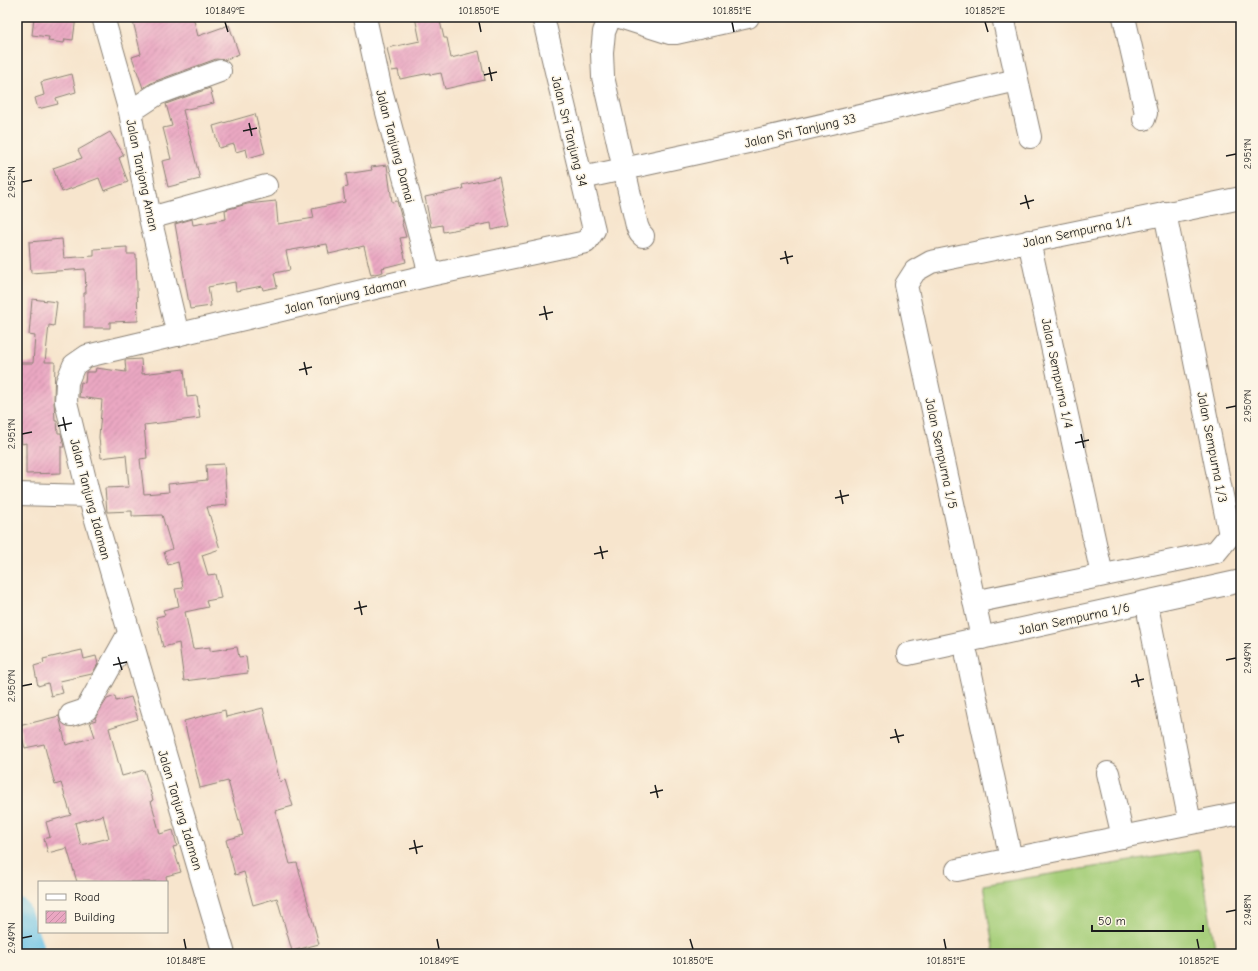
<svg xmlns="http://www.w3.org/2000/svg" width="1258" height="971" font-family="'Comic Neue',sans-serif">
<defs>
<pattern id="building-hatch" width="6" height="6" patternUnits="userSpaceOnUse"><rect width="6" height="6" fill="#eaa7c2"/><path d="M-1 1l2-2M0 6l6-6M5 7l2-2" fill="none" stroke="#c88fa6"/></pattern>
</defs>
<rect width="100%" height="100%" fill="#fcf5e5"/>
<filter id="ink" filterUnits="userSpaceOnUse"><feTurbulence type="fractalNoise" baseFrequency=".025" numOctaves="2"/><feDisplacementMap in="SourceGraphic" scale="8" xChannelSelector="R" yChannelSelector="G"/><feConvolveMatrix kernelMatrix="1 2 1 2 8 2 1 2 1" color-interpolation-filters="sRGB"/></filter>
<filter id="wash" filterUnits="userSpaceOnUse"><feTurbulence type="fractalNoise" baseFrequency=".012" numOctaves="4" result="noise"/><feDisplacementMap in="SourceGraphic" scale="16" xChannelSelector="R" yChannelSelector="G"/><feGaussianBlur stdDeviation="0.9" result="paint"/><feColorMatrix in="noise" values="0 0 0 0 0 0 0 0 0 0 0 0 0 0 0 0 0 1.4 0 .05"/><feComposite in="paint" operator="in"/></filter>
<g filter="url(#wash)">
<rect width="100%" height="100%" fill="#f7e5cd"/>
<path fill="#a7cf7b" stroke="#62764c" d="M1199 850 1216 954H994L983 885Z"/>
<g fill="none" stroke-linecap="round" stroke-linejoin="round">
<path stroke="#6ac3e7" stroke-width="27" d="M17 912 32 954"/>
</g>
<g id="blocks">
<path fill="url(#building-hatch)" fill-rule="evenodd" d="M34 17H76L73 40 65 39 64 43 48 41 49 37 32 35Z
M132 17H193L198 36 229 25 239 54 224 60 216 59 153 82 143 88 132 57 141 54Z
M415 17H439L444 38H447L451 58 479 51 485 80 445 89 441 73 430 75V73L400 79 398 70 392 71 387 48 420 41Z
M72 74 76 92 56 98 58 104 38 109 35 98 44 95 41 82Z
M210 88 214 103 183 110 200 179 168 187 162 161 171 159 163 128 172 126 166 104Z
M255 114 265 153 248 158 246 149 236 152 234 144 219 148 213 126Z
M110 132 124 155 119 158 128 182 104 191 99 178 62 192 53 168 82 158 78 150Z
M387 165 392 202 397 201 403 223 402 224 406 237 400 238 406 262 382 268 383 272 371 275 364 246 329 254 327 244 286 251 290 270 274 273 277 287 263 290 262 286 236 291 235 282 208 287 211 306 190 309 175 224 192 219 193 225 226 219 225 210 247 204 276 201 278 224 314 218 312 209 345 202 343 188 348 187 346 174 372 170 371 167Z
M499 177 509 226 492 230 491 223 443 232 442 225 431 227 425 197 463 189 462 185Z
M62 239 64 258 94 256V249L127 247V254H136L138 321 110 322V328H84V293H86L85 269 31 273 29 242Z
M32 299 57 302 54 326 49 325 45 362H55L54 401 55 421H57L58 433H61L64 447H61V473L26 474V443L22 444 21 435 17 436V384H19V363H33L35 336 29 335Z
M141 359 142 374 184 369 187 397 197 396 200 418 144 425 147 458 140 459 144 494 169 492 168 484 207 480 206 465 224 464 227 505 207 507 220 549 202 555 208 575 216 574 221 598 206 601 208 607 185 612 193 649 210 647V651L237 647 239 657 246 656 248 673 184 681 179 643 163 647 156 617 165 615 163 610 179 606 175 589 183 588 178 562 168 565 164 552 172 549 162 515 132 516V511L107 512 105 488 129 487 126 455 101 458 99 437 102 400 79 397 81 382 85 383 86 372H95L96 368 126 372 125 360Z
M82 650 84 659 96 656 98 664 92 674 60 681 63 693 51 696 48 683 38 686 34 666 44 663 43 659Z
M115 696 116 701 131 697 138 719 109 728 122 776 144 770 153 800 151 801 160 834 173 830 177 846 173 847 181 872 166 876 167 882H77L67 848 48 853 44 839 50 837 46 822 71 815 61 783 55 785 44 744 25 748 19 726 59 716 66 745 95 737 90 722 96 720 95 718 107 699ZM103 815 109 838 81 845 75 823Z
M263 708 280 782 285 780 293 806 275 811 290 864 297 863 319 944 292 951 277 898 253 905 244 872 235 875 226 840 243 835 228 781 200 788 184 721 225 710 226 717Z"/>
</g>
</g>
<g filter="url(#ink)">
<use href="#blocks" fill-opacity="0" stroke="#8a8074" stroke-width="1"/>
<g fill="none" stroke-linecap="round" stroke-linejoin="round">
<defs>
<path id="minor" d="M103 17 130 112 150 218 178 335
M365 17 380 86 430 275
M610 17 604 32 602 53 603 77 637 226 640 233 643 236
M620 17 670 33H676L748 17
M1003 17 1030 137
M1124 17 1146 113 1144 119
M130 112 157 94 220 71
M582 178 748 142 1017 80
M150 218 266 186
M1029 241 1102 575
M17 494 89 496
M974 602 1216 552 1230 535 1165 213
M1149 616 1190 823
M982 638 906 285 915 271 931 262 1241 198
M908 654 1241 581
M967 656 1011 859
M71 715 86 710 129 633
M1108 773 1123 837
M957 870 1241 813
M224 954 89 496 66 402 67 382 74 365 87 356 430 275 586 242 594 230 543 17"/>
</defs>
<use href="#minor" stroke="#8a8074" stroke-width="24"/>
<use href="#minor" stroke="#fff" stroke-width="22"/>
</g>
</g>
<path fill="none" stroke="#1c1c1c" stroke-width="1.5" d="M225 22 228 32M479 22 481 32M732 22 734 32M985 22 988 32M489 67 492 81M484 75 497 72M249 123 252 136M243 131 257 128M1226 156 1236 154M22 182 32 180M1025 195 1029 209M1020 204 1034 200M785 251 788 264M780 259 793 256M544 306 547 320M539 315 553 312M304 362 307 375M299 370 312 367M1226 408 1236 406M63 417 66 431M58 426 72 423M22 434 32 432M1081 434 1084 448M1075 443 1089 440M840 490 843 504M835 498 849 495M600 546 603 559M594 554 608 551M359 601 362 615M354 609 367 606M118 657 122 670M1226 660 1236 658M113 665 127 662M1136 674 1139 687M1131 682 1144 679M22 686 32 684M895 729 899 743M890 738 904 735M655 785 658 798M650 793 663 790M414 840 417 854M409 849 423 846M1226 912 1236 910M22 938 32 936M184 939 186 949M437 939 439 949M690 939 693 949M944 939 946 949M1197 939 1199 949"/>
<g text-anchor="middle" stroke-width="3" stroke-linejoin="round" paint-order="stroke">
<g font-size="13" fill="#1c1c1c" stroke="#fcf5e5">
<text transform="translate(800 130) rotate(-13)" y="5">Jalan Sri Tanjung 33</text>
<text transform="translate(570 131) rotate(76)" y="5">Jalan Sri Tanjung 34</text>
<text transform="translate(396 146) rotate(75)" y="5">Jalan Tanjung Damai</text>
<text transform="translate(143 175) rotate(78)" y="5">Jalan Tanjong Aman</text>
<text transform="translate(1077 231) rotate(-12)" y="5">Jalan Sempurna 1/1</text>
<text transform="translate(345 295) rotate(-13)" y="5">Jalan Tanjung Idaman</text>
<text transform="translate(1058 373) rotate(78)" y="5">Jalan Sempurna 1/4</text>
<text transform="translate(1213 447) rotate(79)" y="5">Jalan Sempurna 1/3</text>
<text transform="translate(942 453) rotate(78)" y="5">Jalan Sempurna 1/5</text>
<text transform="translate(91 499) rotate(75)" y="5">Jalan Tanjung Idaman</text>
<text transform="translate(1074 618) rotate(-12)" y="5">Jalan Sempurna 1/6</text>
<text transform="translate(181 810) rotate(73)" y="5">Jalan Tanjung Idaman</text>
</g>
</g>
<rect width="1258" height="971" fill="none" stroke="#fcf5e5" stroke-width="44"/>
<rect x="38" y="881" width="130" height="52" fill="#fcf5e5" stroke="#a29e95"/>
<rect x="46" y="894" width="20" height="6" fill="#ffffff" stroke="#a29e95"/>
<text x="74" y="901" font-size="12" fill="#1c1c1c">Road</text>
<rect x="46" y="911" width="20" height="12" fill="url(#building-hatch)" stroke="#a29e95"/>
<text x="74" y="921" font-size="12" fill="#1c1c1c">Building</text>
<path d="M1092 925v6h111v-6" fill="none" stroke="#1c1c1c" stroke-width="2"/>
<text x="1098" y="925" font-size="12" fill="#1c1c1c" stroke="#fcf5e5" stroke-width="3" paint-order="stroke">50 m</text>
<rect x="22" y="22" width="1214" height="927" fill="none" stroke="#1c1c1c" stroke-width="1.5"/>
<g font-size="10" text-anchor="middle" fill="#1c1c1c">
<text x="225" y="14">101.849°E</text>
<text x="479" y="14">101.850°E</text>
<text x="732" y="14">101.851°E</text>
<text x="985" y="14">101.852°E</text>
<text transform="translate(1247 154) rotate(-90)" y="4">2.951°N</text>
<text transform="translate(11 182) rotate(-90)" y="4">2.952°N</text>
<text transform="translate(1247 406) rotate(-90)" y="4">2.950°N</text>
<text transform="translate(11 434) rotate(-90)" y="4">2.951°N</text>
<text transform="translate(1247 658) rotate(-90)" y="4">2.949°N</text>
<text transform="translate(11 686) rotate(-90)" y="4">2.950°N</text>
<text transform="translate(1247 910) rotate(-90)" y="4">2.948°N</text>
<text transform="translate(11 938) rotate(-90)" y="4">2.949°N</text>
<text x="186" y="964">101.848°E</text>
<text x="439" y="964">101.849°E</text>
<text x="693" y="964">101.850°E</text>
<text x="946" y="964">101.851°E</text>
<text x="1199" y="964">101.852°E</text>
</g>
</svg>
